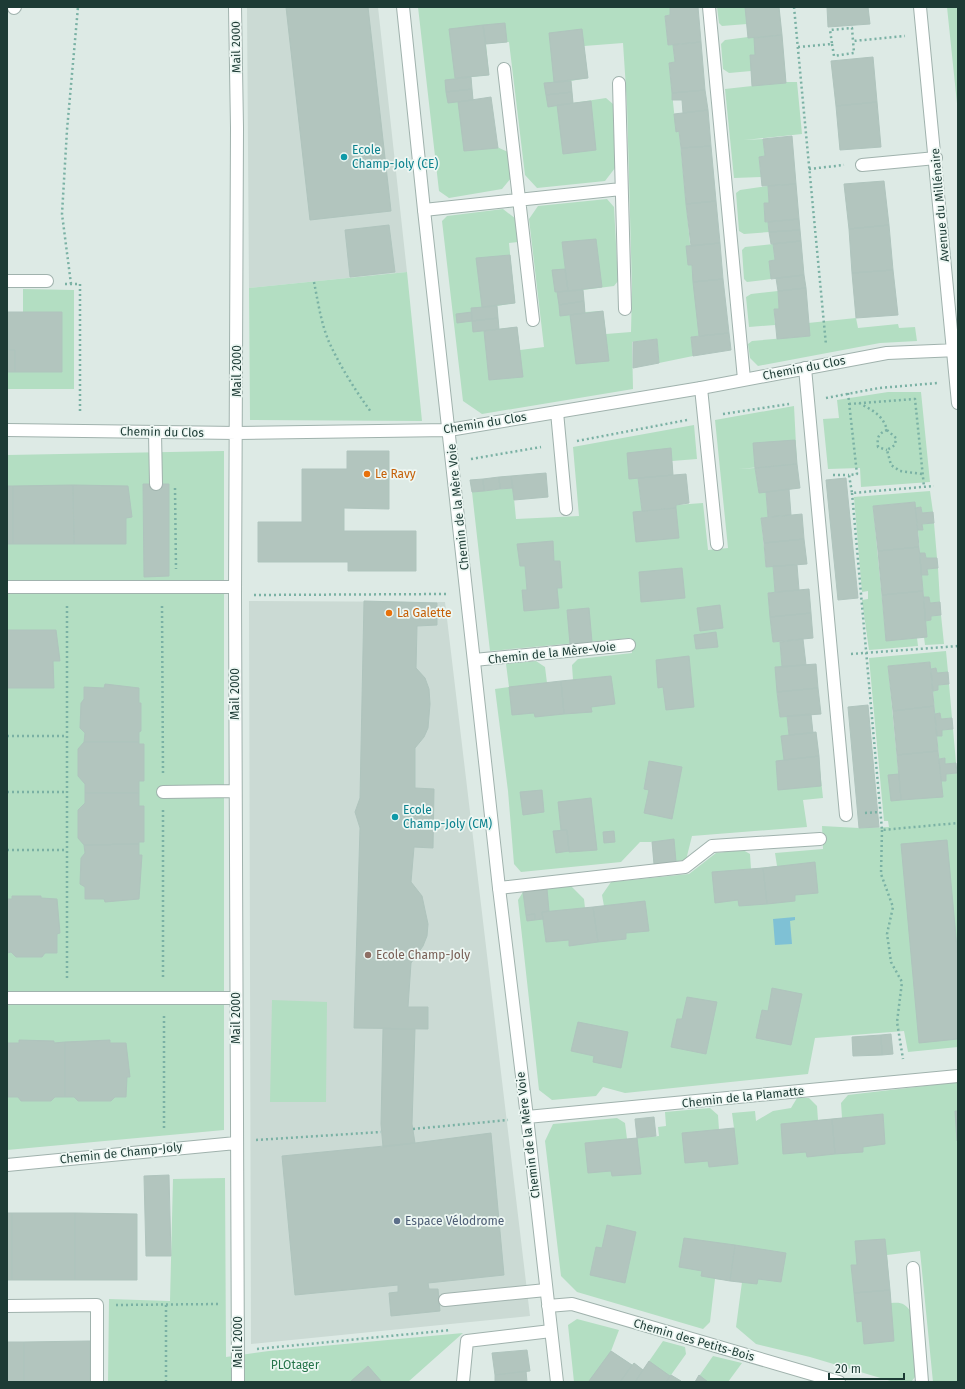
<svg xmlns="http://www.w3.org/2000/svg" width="965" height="1389" font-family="'Fira Sans',sans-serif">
<rect width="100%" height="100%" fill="#ddeae5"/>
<path fill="#cbdad4" d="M247 7H378L407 272 249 288Z
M249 601 445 602 530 1316 251 1344Z"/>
<path fill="#b3dec2" d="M418 7H670V15L665 16 668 45H673L675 62 669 63 676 131H679L699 336 691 337 693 356 659 363 657 339 632 342 633 389 482 414 463 401 442 221 447 216 503 209 516 219 518 242 509 243 515 303 497 306 499 329 517 327 520 350 544 347 529 219 538 206 607 199 614 207 618 281 614 286 583 290 585 312 603 311 606 334 631 332 632 289 627 104 623 43 584 46 588 78 571 81 573 103 606 98 613 104 615 168 605 181 537 188 525 175 509 42 486 44 489 75 471 77 473 99 497 147 508 152 511 178 502 189 449 198 439 191Z
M717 7H779L786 82H797L802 134 744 140 763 139 765 156 759 158 761 177 734 178 725 89 752 86 751 71 729 73 723 69 721 44 725 40 748 37 747 24 722 26 719 23Z
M947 7H958V113Z
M768 186 769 203 764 204 765 222H768L769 232 744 234 739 231 736 193 740 190Z
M773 244 775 260 769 261 771 279 747 282 744 279 742 250 745 247Z
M407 272 422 421 250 420 249 288Z
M23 289 74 290V389H7V372H62V312H23Z
M778 291 779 309 774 310 775 325 749 327 746 297 751 294Z
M856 318 858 328 898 324 899 328 915 327 917 341 880 343 758 366 750 358 748 344 752 341 809 336 808 323Z
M888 392H921L930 482 861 487 860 468 828 469 823 419 839 418 837 400Z
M794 406 797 464 738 469 755 468 759 492H766L768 517 761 518 766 567 773 566 775 592 768 593 773 642H780L782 667 777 692 780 717 787 716 789 735 816 732 823 798 803 800 807 827 692 836 686 860 654 864 652 842H640L621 862 521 872 514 864 508 791 495 689 509 687 506 664 536 661 545 667 547 683 573 680 572 665 578 659 632 653 631 638 490 651 472 492 513 488 516 519 579 516 573 447 694 425 697 459 672 461 673 475 638 478 642 511 676 508V505L703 503 708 550 728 548 715 420Z
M224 451V1130L7 1150V455Z
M930 491 933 512 922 513 921 507 915 508V502L873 506 886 640 917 638 918 646 869 650 862 600 868 599V591L862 592 854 497Z
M934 523 937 558H926L925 553H920L918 530H923L922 524Z
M938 568 940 602 930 603 929 597H924L921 575H928L927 569Z
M941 615 944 644 925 645 924 637H927L925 621 931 620V616Z
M946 651 948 672 937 673 936 668 931 669 930 662 888 666 901 800 941 781 946 780V774L957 773 958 1047 908 1052 904 1031 815 1038 808 1074 625 1093 603 1087 596 1096 552 1100 539 1090 518 900 523 892 571 886 584 899 585 908 604 906 602 895 611 882 689 874 716 853 743 850 750 854 751 869 777 866 775 853 823 849 822 826 859 828 889 827 888 821H884L869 658Z
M949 684 952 718 941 719 940 713 935 714 933 691 938 690V685Z
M953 729 956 763 945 764 944 758 939 759 937 736H942V730Z
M272 1000 327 1002 326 1102H270Z
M958 1082V1382H933L920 1251 887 1255 891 1303C901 1302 905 1303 911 1312L915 1377 911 1382H894L810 1357 756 1344 736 1327 742 1282 715 1279 710 1322 703 1329 577 1292 561 1276 545 1141 553 1124 617 1118 625 1123 627 1139 659 1136 658 1127 666 1126 665 1112 710 1108 718 1115 719 1130 734 1128 732 1113 755 1111 756 1121 773 1111 791 1108 797 1098H809L817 1106 818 1120 842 1118 841 1103 848 1095Z
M225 1178 226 1357 269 1351 463 1333 408 1382H108L109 1299 170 1301 173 1179Z
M577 1319 619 1330 611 1351 632 1365 634 1363 643 1370 663 1341 685 1347 686 1354 666 1382H574L568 1325Z
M713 1356 742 1363 728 1382H695Z"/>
<path fill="#7fc1d5" d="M795 917V920L790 921 792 944 775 945 773 919Z"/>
<path fill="#b2c5be" stroke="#afc4bd" d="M286 7H368L391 211 310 220Z
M670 7H698L701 42 668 45 665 16 670 15Z
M745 7H779L782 35 748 38Z
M827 7H868L870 24 828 27Z
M505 23 507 42 486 44 483 25Z
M483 25 489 75 455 78 449 29Z
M582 29 588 78 554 82 549 33Z
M782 35 786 83 752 86 750 55H755L754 38Z
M701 42 705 90 672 93 669 63 675 62 673 45Z
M873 57 877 102 836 106 831 61Z
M471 77 472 89 446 92 445 80Z
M571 81 572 92 546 95 544 83Z
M472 89 473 100 448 103 446 92Z
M705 90 708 110 683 113 682 100H672V93Z
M572 92 573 103 548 107 546 95Z
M491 97 498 148 464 151 458 102Z
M591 101 596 150 563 154 557 105Z
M877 102 881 147 840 150 836 106Z
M708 110 711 146 681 148 679 131 676 132 674 114Z
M792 136 796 184 762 186 759 157 765 156 763 139Z
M711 146 716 201 686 204 681 148Z
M884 181 889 225 849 229 844 184Z
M796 184 799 219 765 222 764 203H769L768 186Z
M716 201 720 243 691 246 686 204Z
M799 219 800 230 769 232 768 222Z
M389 225 395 272 350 277 345 230Z
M889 225 893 270 852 273 849 229Z
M800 230 801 241 771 244 769 232Z
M596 239 602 287 568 291 562 242Z
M801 241 804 275 771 279 769 261 775 260 773 244Z
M720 243 723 279 693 282 692 265H688L686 246Z
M510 255 515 303 482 307 476 258Z
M565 269 568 291 555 292 552 270Z
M893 270 898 315 856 318 852 273Z
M804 275 806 288 778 291 776 278Z
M723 279 729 333 699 336 693 282Z
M806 288 810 336 777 339 774 309H779L778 291Z
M583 290 584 301 559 305 557 292Z
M584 301 585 313 560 316 559 305Z
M497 306 498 318 472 321 471 308Z
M603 311 609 361 576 364 570 315Z
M7 312H62V372H15V350H9Z
M472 312V321L457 323 456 314Z
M498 318 499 329 473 332 472 321Z
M517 327 523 377 489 380 484 331Z
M7 332H9V350H15V372H7Z
M729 333 731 350 693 356 691 337Z
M657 339 659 363 633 368V342Z
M795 440 797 464 755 468 753 443Z
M671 448 673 475 629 479 627 453Z
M347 451H389V509L344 508V531H416V571H348V562H258V522H302V469H347Z
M797 464 800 488 759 493 755 468Z
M546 473 548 497 514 500 511 476Z
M686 474 689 503 676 505V508L642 511 638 478Z
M511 476 513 488 500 489 499 477Z
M499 477 500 489 484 491 483 479Z
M846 478 858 598 838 600 826 480Z
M483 479 484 491 472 492 470 480Z
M143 484H169V576L144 577Z
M73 485 128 486 132 517 126 518V544H74Z
M73 485 74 544H13V486Z
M7 486H13V544H7Z
M789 489 791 515 768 517 766 492Z
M915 502 919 547 878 551 873 506Z
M921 507 922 513 933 512 934 523 922 524 923 530H918L915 508Z
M676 508 679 538 636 542 633 512Z
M802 514 804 539 764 543 761 518Z
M804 539 807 564 766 567 764 543Z
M553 541 554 561H560L562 588H557L559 608 524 611 522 590H527L525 566H520L517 544Z
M919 547 923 591 882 595 878 551Z
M920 553H925L926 558H937L938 568 927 569 928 575H921Z
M797 565 799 590 775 592 773 566Z
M682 568 685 598 641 602 639 572Z
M809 589 811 613 770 617 768 593Z
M923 591 927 637 886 641 882 595Z
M924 597H929L930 603 940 602 941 615 931 616V620L925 621Z
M364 601 437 603V625L417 626 416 668 425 678 429 689 430 704 428 728 424 737 415 748V788L434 789 433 848 414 847 411 882 422 896 428 924 427 936 423 946 411 963 408 1007H428V1029L354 1028 360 828 355 812 360 798Z
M720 605 723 628 700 631 697 608Z
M589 608 592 642 570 644 567 610Z
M811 613 813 638 773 642 770 617Z
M7 630H56L60 661H53L54 688H7Z
M716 632 718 647 696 649 694 635Z
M803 639 806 665 782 667 780 642Z
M689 656 694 707 666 710 663 687 658 688 656 660Z
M930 662 934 706 893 711 888 666Z
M816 664 818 688 777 692 775 667Z
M936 668 937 673 948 672 949 684 938 685V690L933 691 931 669Z
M611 676 615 704 591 707 592 712 564 714 561 681Z
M561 681 564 714 535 717 534 713 512 715 509 687Z
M105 684 139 688V703H141V731L139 732V742H84L85 733 80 728 81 703 84 699V687L104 688Z
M818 688 821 714 780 717 777 692Z
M868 705 879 827 859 828 848 707Z
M934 706 938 751 897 755 893 711Z
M940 713 941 719 952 718 953 729 942 730V736H937L935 714Z
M811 714 813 733 789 735 787 716Z
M816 732 819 756 784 760 781 736Z
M84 742H139V744H144V781H139V793H85V784L78 776V749Z
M938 751 943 797 901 800 897 755Z
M819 756 821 786 778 790 776 761Z
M945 758V764L956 763 957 773 946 774V781H941L939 759Z
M649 761 682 767 672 819 644 813 649 790 644 789Z
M899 774 901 800 891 801 888 775Z
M542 790 544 812 523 815 520 792Z
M85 793H139V806H144V842H139V844L84 845 78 838V810L85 803Z
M591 798 597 850 569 852 567 830H561L558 802Z
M567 830 569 851 556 853 553 831Z
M614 831 615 842 604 843 603 832Z
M674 839 676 862 654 864 652 842Z
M947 840 958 958V1039L919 1043 901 844Z
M139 844V855H142L139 899 105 902 104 899H85V887L80 884 81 858 85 853 84 845Z
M815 862 818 893 795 895V901L767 904 763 868Z
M763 868 767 904 739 906 738 900 715 903 712 872Z
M547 889 549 911 542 912 543 919 535 920V914L526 915 523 892Z
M12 896H41V898L57 899 60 933 57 934V953H45L42 957H16L11 952 7 953V899H12Z
M645 901 649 931 626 933V939L598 942 593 907Z
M593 907 598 942 569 946V940L546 942 542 912Z
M535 914V920L527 921 526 915Z
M772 988 802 994 791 1045 756 1038 762 1010 768 1011Z
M687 997 717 1002 706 1054 671 1047 677 1019H682Z
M578 1022 628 1032 621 1068 593 1062 594 1056 571 1051Z
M383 1029H415L412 1124 415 1143 383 1147 381 1124Z
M891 1034 893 1054 882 1055 881 1035Z
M881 1035 882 1055 853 1056 852 1037Z
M19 1040 54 1041V1043L65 1042V1097H55L51 1101H21L18 1097H8L7 1043H19Z
M110 1040V1043H126L130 1077H127L126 1097H115L111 1101H78L74 1097H65V1042Z
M955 1111H958V1141H957Z
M883 1114 885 1144 863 1147V1152L835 1154 832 1119Z
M654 1117 656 1136 637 1138 635 1119Z
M832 1119 835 1154 807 1157 806 1152 783 1154 781 1124Z
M734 1128 738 1164 709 1167 708 1161 685 1163 682 1133Z
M491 1133 504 1275 428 1283 429 1289H438L440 1311 391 1316 389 1293 398 1292V1285L295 1295 282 1156 415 1143Z
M637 1138 641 1174 612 1176 611 1171 588 1173 585 1143Z
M169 1175 171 1256H146L144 1176Z
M7 1213H12V1280H7Z
M12 1213H75V1280H12Z
M75 1213 137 1214V1280H75Z
M607 1225 636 1232 625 1283 590 1275 596 1247 602 1248Z
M684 1238 735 1245 730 1281 701 1276 702 1271 679 1267Z
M885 1239 890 1290 854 1293 851 1265H857L855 1241Z
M735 1245 786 1253 781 1282 758 1279 757 1284 730 1281Z
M890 1290 894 1341 864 1344 862 1321 857 1322 854 1293Z
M90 1341V1382H24V1342Z
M7 1342H24V1382H7Z
M527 1350 530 1371 495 1375 492 1353Z
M611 1351 632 1365 620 1382H591L589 1381Z
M649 1361 670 1376 666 1382H635Z
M634 1363 643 1370 635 1382H620Z
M368 1366 382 1382H350Z
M526 1371 527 1382H495V1375Z
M671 1375 681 1381V1382H666Z
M699 1375 708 1382H695Z"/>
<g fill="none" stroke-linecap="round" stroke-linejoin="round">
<defs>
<path id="lane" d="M709 7 744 379
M504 69 533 320
M619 83 625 309
M862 165 936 158
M424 210 621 189
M805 368 846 815
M701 388 717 544
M557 412 566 509
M155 433 156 484
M474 660 629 645
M499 888 685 867 712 846 820 839
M913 1268 922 1382
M445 1300 546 1290
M7 1306 97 1305V1382
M463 1382 467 1341 551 1331"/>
<path id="street" d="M235 7 237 128 235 595 238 1382
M403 7 424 210 499 888 527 1117 557 1382
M920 7 958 403
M14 8 15 7
M7 281H47
M7 430 237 433 449 430 701 388 887 353 958 350
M7 587H235
M163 792 235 791
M7 998H236
M527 1117 958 1076
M7 1165 236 1143
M548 1306 572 1304 839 1382"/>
</defs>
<use href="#lane" stroke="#a0b2ad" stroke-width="14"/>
<use href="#street" stroke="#a0b2ad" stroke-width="14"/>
<path stroke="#7ab1a4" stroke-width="2.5" stroke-dasharray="2 3" stroke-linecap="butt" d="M794 7 826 345
M832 44 834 56 854 53 853 41
M798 47 832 44 830 30 852 28 853 41 905 36
M809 169 844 165
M314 282C318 302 321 323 329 342 340 366 355 390 371 412
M65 284H80V412
M71 284 62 214 67 130 78 7
M848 393 857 474 849 475 852 493 934 486
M826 398 879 388 938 383
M859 403C872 410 883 415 887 430 878 434 877 437 878 447L887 450
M849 404 915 399 924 487
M723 414 789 404
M887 430 896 438 895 445 887 450 891 465 900 471 922 474
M577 441 687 420
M471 459 541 447
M833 475H849
M175 488 176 569
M852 493 882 830 958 823
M254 595 447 594
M67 606V979
M162 606 163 773
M851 654 958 646
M7 736H67
M7 792H67
M163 810V979
M865 813 880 812
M882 830 881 874 893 907 887 934 891 962 902 982 897 1022 903 1059
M7 850H67
M164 1016V1131
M413 1129 508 1120
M256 1140 381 1132
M116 1305 219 1304
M257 1349 451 1330
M166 1382V1305"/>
<use href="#lane" stroke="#fff" stroke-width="12"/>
<use href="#street" stroke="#fff" stroke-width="12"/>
</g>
<g fill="#0f9aa8" stroke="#edf7f3" stroke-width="1.5">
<circle cx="344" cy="157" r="4"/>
<circle cx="395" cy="817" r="4"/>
</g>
<g fill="#e8710a" stroke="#edf7f3" stroke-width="1.5">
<circle cx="367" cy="474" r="4"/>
<circle cx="389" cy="613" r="4"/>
</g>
<circle fill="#8d6e63" stroke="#edf7f3" stroke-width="1.5" cx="368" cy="955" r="4"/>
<circle fill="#5c6f8a" stroke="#edf7f3" stroke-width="1.5" cx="397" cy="1221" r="4"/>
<g text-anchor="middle" stroke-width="3.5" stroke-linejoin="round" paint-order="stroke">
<g font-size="12" fill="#1d3b35" stroke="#edf7f3">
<text transform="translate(236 47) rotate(-91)" y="4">Mail 2000</text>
<text transform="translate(940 205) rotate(-95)" y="4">Avenue du Millénaire</text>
<text transform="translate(804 368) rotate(-11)" y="4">Chemin du Clos</text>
<text transform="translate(237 371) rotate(-90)" y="4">Mail 2000</text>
<text transform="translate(485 423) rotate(-9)" y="4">Chemin du Clos</text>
<text transform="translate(162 432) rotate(1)" y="4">Chemin du Clos</text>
<text transform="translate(458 507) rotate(-96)" y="4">Chemin de la Mère Voie</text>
<text transform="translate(552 653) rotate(-6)" y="4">Chemin de la Mère-Voie</text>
<text transform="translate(235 694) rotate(-90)" y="4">Mail 2000</text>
<text transform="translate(236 1018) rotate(-90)" y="4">Mail 2000</text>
<text transform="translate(743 1097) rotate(-6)" y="4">Chemin de la Plamatte</text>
<text transform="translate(528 1135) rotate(-97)" y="4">Chemin de la Mère Voie</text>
<text transform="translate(121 1153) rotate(-6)" y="4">Chemin de Champ-Joly</text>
<text transform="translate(694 1340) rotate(16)" y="4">Chemin des Petits-Bois</text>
<text transform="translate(238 1342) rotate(-90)" y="4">Mail 2000</text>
</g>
<g font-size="12" fill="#0d838f" stroke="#edf7f3" text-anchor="start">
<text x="352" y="154">Ecole<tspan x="352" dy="14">Champ-Joly (CE)</tspan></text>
<text x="403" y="814">Ecole<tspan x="403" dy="14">Champ-Joly (CM)</tspan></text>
</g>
<g font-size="12" fill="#c56008" stroke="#edf7f3" text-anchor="start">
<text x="375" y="478">Le Ravy</text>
<text x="397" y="617">La Galette</text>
</g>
<g font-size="12" fill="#785e54" stroke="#edf7f3" text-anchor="start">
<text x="376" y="959">Ecole Champ-Joly</text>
</g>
<g font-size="12" fill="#4e5e75" stroke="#edf7f3" text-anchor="start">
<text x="405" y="1225">Espace Vélodrome</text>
</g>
<g font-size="12" fill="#25744a" stroke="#edf7f3">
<text x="295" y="1369">PLOtager</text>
</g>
</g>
<rect width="965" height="1389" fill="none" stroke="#1d3b35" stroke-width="16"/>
<path d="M829 1373v6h75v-6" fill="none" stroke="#1d3b35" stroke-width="2"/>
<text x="835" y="1373" font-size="12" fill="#1d3b35" stroke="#edf7f3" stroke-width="3" paint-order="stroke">20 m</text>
</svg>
